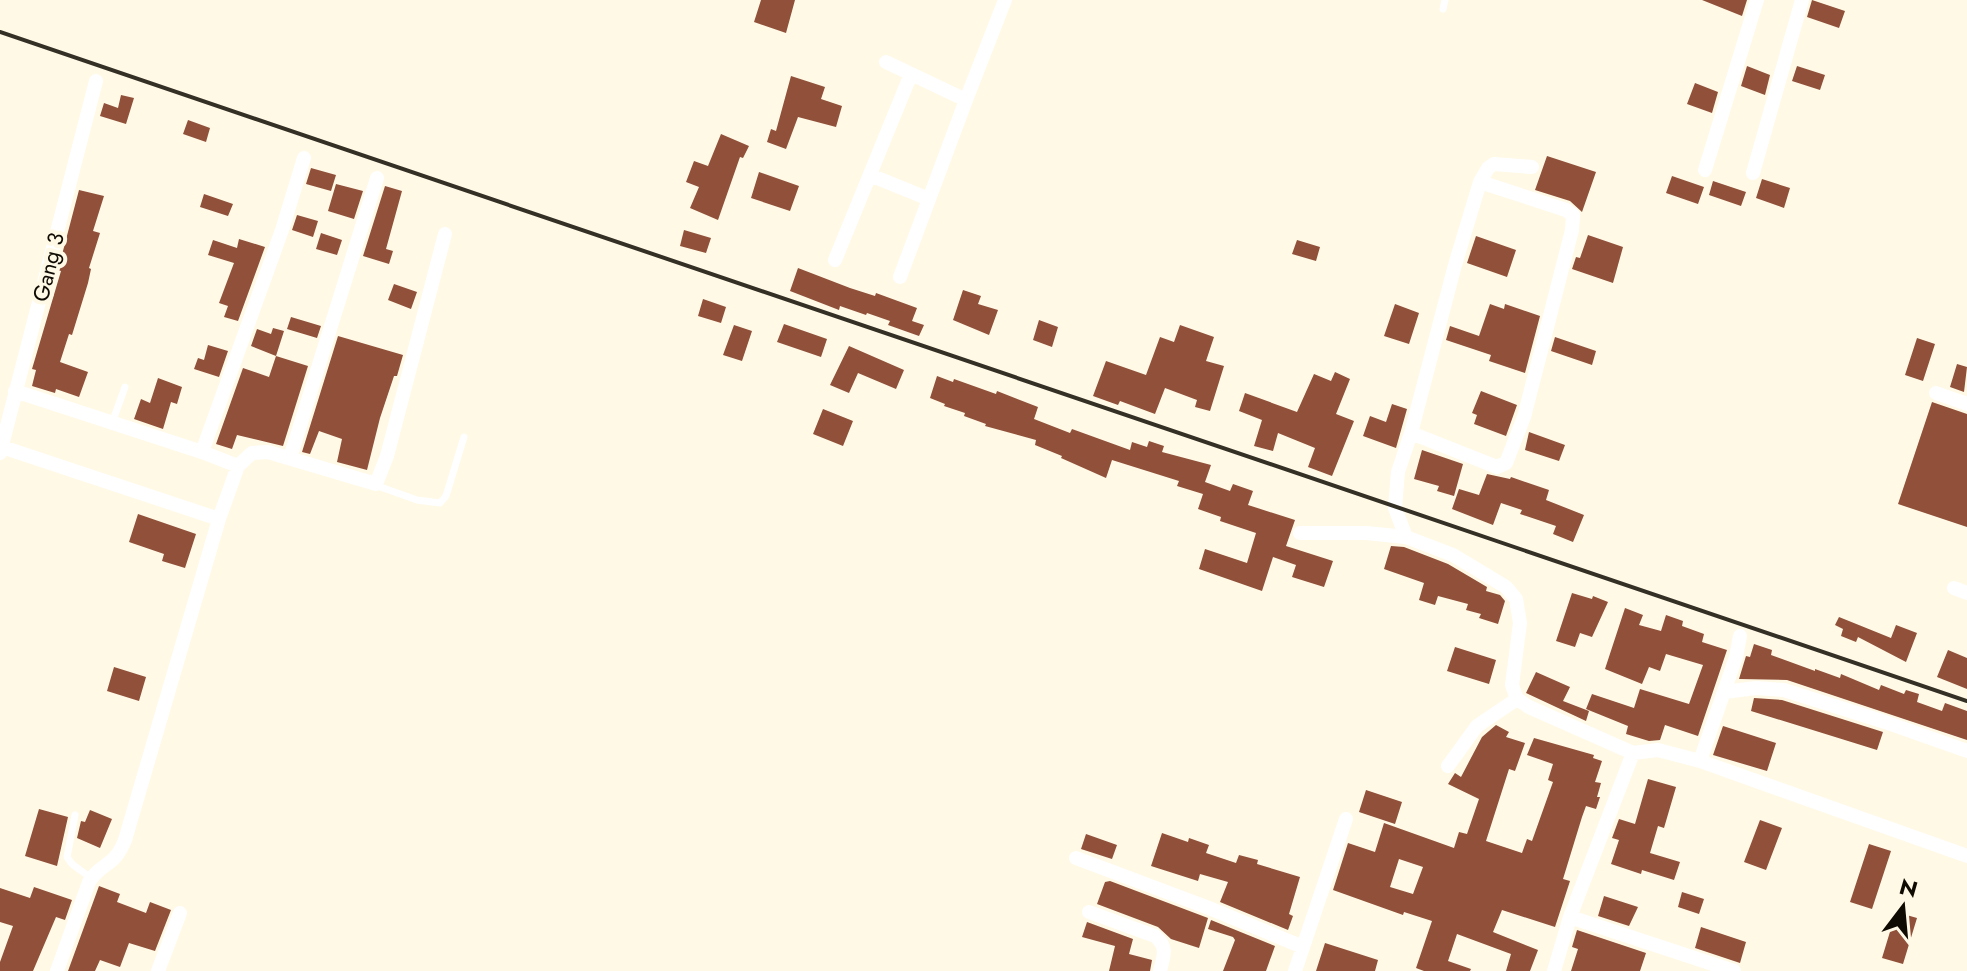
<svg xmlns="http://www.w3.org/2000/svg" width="1967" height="971" font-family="Jost,sans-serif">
<rect width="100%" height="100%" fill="#fff9e6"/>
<path fill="#905039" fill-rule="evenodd" d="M761 0H795L786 33 754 22Z
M1702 0H1747L1742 16Z
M1812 0 1845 11 1839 28 1807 17Z
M1747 66 1770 75 1765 95 1741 86Z
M1797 66 1825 75 1820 90 1792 81Z
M791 76 825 87 821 99 842 106 836 127 798 117 786 149 767 142 771 129 776 131Z
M1695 83 1718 92 1712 113 1687 104Z
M121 95 134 98 126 124 100 116 104 103 118 108Z
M188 120 210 128 206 142 183 134Z
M721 134 749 146 743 158 740 157 718 220 690 208 699 187 686 182 694 161 708 166Z
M1547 156 1596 172 1582 212 1570 201 1535 190Z
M311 168 336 175 331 191 306 184Z
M759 172 799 186 790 211 751 198Z
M1672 176 1704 187 1698 204 1666 193Z
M1762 179 1790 188 1784 208 1756 198Z
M1713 181 1746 192 1741 206 1709 195Z
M336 184 363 191 354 219 328 211Z
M385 186 402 191 386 249 393 251 389 264 363 256Z
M79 190 104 196 93 231 100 233 89 268 91 269 88 283 72 335 69 334 60 362 88 372 79 397 56 389 55 393 32 386 36 370 32 369 61 271 58 270Z
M204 194 233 204 228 216 200 207Z
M297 215 318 221 313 237 292 230Z
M684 230 711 238 706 253 680 246Z
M321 233 342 240 337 255 316 249Z
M1588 235 1623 247 1613 283 1572 269 1576 257 1580 258Z
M1476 236 1516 250 1507 277 1467 263Z
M239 239 265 247 238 321 224 317 228 306 219 303 234 263 208 255 213 240 237 248Z
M1297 240 1320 247 1316 261 1292 254Z
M798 268 850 288 875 296 876 293 917 308 912 321 924 325 919 336 888 325 890 321 867 313 866 315 840 306 839 310 790 291Z
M394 284 417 292 411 309 388 300Z
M963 290 981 296 978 304 998 310 989 335 953 320Z
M703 299 726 307 721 323 698 316Z
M1395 304 1419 313 1409 344 1384 336Z
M1490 304 1504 309 1505 304 1540 316 1525 373 1489 361 1491 355 1446 340 1450 326 1479 336Z
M291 317 321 326 317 338 287 329Z
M1039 320 1058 327 1052 347 1033 340Z
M784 324 827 339 821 357 777 342Z
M734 325 752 331 742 361 723 355Z
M1180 325 1214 337 1206 361 1224 366 1210 411 1195 407 1197 400 1165 388 1155 414 1120 401 1118 405 1093 396 1106 361 1146 375 1160 337 1174 342Z
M273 328 284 331 276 356 308 366 283 446 237 435 232 449 216 444 243 368 269 377 276 356 251 346 257 329 271 334Z
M338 336 403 355 397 376H394L380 418 367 470 337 462 342 439 319 431 310 454 302 452Z
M1555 337 1596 351 1592 365 1551 351Z
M1917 338 1935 344 1923 381 1905 375Z
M208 345 228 351 219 377 194 369 198 358 204 360Z
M849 346 904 370 896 389 858 373 849 393 830 385Z
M1957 364 1967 367 1964 392 1950 387Z
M1335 372 1350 379 1336 414 1354 421 1332 476 1308 467 1315 448 1278 433 1273 451 1254 446 1262 420 1239 411 1245 393 1297 412 1314 374 1331 381Z
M937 376 953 382 954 379 996 394 997 391 1038 407 1034 419 1070 433 1072 429 1130 450 1132 442 1147 447 1149 441 1164 446 1162 452 1211 465 1205 482 1230 491 1233 484 1253 491 1248 505 1295 520 1286 546 1333 561 1324 587 1292 577 1296 565 1273 557 1262 591 1199 569 1205 549 1247 563 1256 533 1220 521 1221 517 1198 509 1203 494 1177 486 1179 481 1112 460 1106 478 1061 458 1062 456 1035 445 1036 440 985 426 986 424 964 416 965 413 944 406 945 404 930 398Z
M158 378 182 387 177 404 171 402 163 429 134 419 141 399 150 403Z
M1481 391 1517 405 1506 436 1474 424 1477 415 1472 413Z
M1932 402 1967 414V527L1898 504Z
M1392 404 1407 409 1396 448 1363 436 1370 416 1386 422Z
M823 409 853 421 843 446 813 434Z
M1529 432 1565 445 1559 461 1525 450Z
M1422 450 1463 464 1454 496 1437 491 1439 486 1414 479Z
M1487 474 1510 479 1511 477 1549 490 1546 500 1584 515 1573 542 1553 534 1556 526 1520 514 1522 510 1501 503 1493 525 1452 509 1459 489 1479 495Z
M138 514 196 534 185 568 162 561 164 554 129 542Z
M1391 546 1404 547 1448 564 1487 587 1486 591 1500 595 1505 601 1498 624 1479 618 1481 614 1466 610 1468 604 1438 596 1435 605 1419 600 1424 583 1384 569Z
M1572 593 1592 599 1593 596 1608 602 1592 637 1580 633 1575 647 1556 641Z
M1625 608 1643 615 1639 625 1661 631 1666 615 1683 621 1682 626 1704 634 1702 642 1727 650 1698 736 1665 725 1660 740 1649 741 1626 734 1628 726 1586 709 1592 694 1634 708 1640 689 1689 704 1703 665 1666 654 1660 671 1649 667 1642 684 1605 669Z
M1839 617 1891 638 1896 625 1917 633 1906 662 1858 637 1856 642 1841 636 1843 629 1835 625Z
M1754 644 1772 650 1771 655 1815 671V669L1840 678 1841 674 1879 690 1881 685 1904 694 1906 690 1919 694 1917 702 1942 711 1945 703 1967 711V740L1787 680 1739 679 1746 656 1750 657Z
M1455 647 1496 660 1489 684 1447 671Z
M1948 650 1967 658V689L1937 677Z
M114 667 146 677 139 701 107 691Z
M1536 672 1570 687 1563 701 1589 711 1586 721 1526 693Z
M1754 698 1782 700 1883 732 1877 750 1751 711Z
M1496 725 1509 732 1506 737 1525 743 1515 771 1509 769 1486 841 1522 853 1527 839 1532 841 1553 782 1548 780 1553 764 1527 755 1534 738 1594 755 1593 758 1602 761 1595 782 1601 783 1597 797H1600L1596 809 1586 806 1582 817 1563 879 1570 881 1555 927 1502 910 1493 932 1538 950 1530 971H1506L1511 954 1457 934 1448 961 1471 969 1470 971H1424L1416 968 1432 921 1404 912 1403 915 1333 890 1348 843 1375 852 1384 823 1454 848 1459 832 1467 834 1479 799 1448 784 1455 773 1461 777 1482 737ZM1399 859 1423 867 1413 894 1390 887Z
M1723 726 1776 743 1767 771 1713 755Z
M1648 779 1676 787 1664 828 1658 826 1650 853 1680 862 1674 880 1642 870 1641 874 1611 864 1619 840 1612 838 1619 819 1635 824Z
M1366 790 1402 802 1395 824 1359 812Z
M39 809 68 817 57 866 25 856Z
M90 810 112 819 100 848 77 838 81 821 85 822Z
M1760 820 1782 828 1766 870 1744 862Z
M1162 833 1188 842 1189 838 1209 845 1206 853 1236 863 1239 855 1258 860 1257 864 1300 877 1289 914 1293 916 1288 930 1220 902 1228 882 1200 874 1198 881 1151 866Z
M1086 834 1117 845 1112 859 1081 849Z
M1869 844 1891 851 1872 909 1850 902Z
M1110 881 1208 918 1199 948 1171 939 1158 927 1097 904 1105 882Z
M99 886 120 894 117 902 146 913 150 902 171 910 155 951 129 943 120 967 100 960 95 971H68Z
M34 887 72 900 65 920 56 917 33 971H0V962L13 926 0 922V888L30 898Z
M1682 892 1704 899 1699 914 1678 907Z
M1604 896 1638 907 1629 926 1598 916Z
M1896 912 1917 918 1903 964 1882 958Z
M1211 920 1275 946 1266 971H1223L1235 940 1233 937 1208 929Z
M1087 922 1133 939 1129 954 1152 960 1150 971H1109L1115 946 1082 937Z
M1701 927 1746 942 1740 963 1695 948Z
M1577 930 1646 953 1640 971H1571L1578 949 1572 947Z
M1325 943 1378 960 1375 971H1316Z"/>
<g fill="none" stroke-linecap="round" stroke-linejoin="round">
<path stroke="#fff" stroke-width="7" d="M1443 9 1445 0
M112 423 125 387
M375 485 417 500 440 503 446 496 464 437
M75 815 67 857 72 864 91 878"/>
<path stroke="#fff" stroke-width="14" d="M886 62 966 100 1005 0
M1705 170 1757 0
M1753 173 1802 0
M870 175 929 199
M835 260 911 74
M900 277 966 100
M15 391 202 452 238 466
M1936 393 1967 404
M1411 433 1497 467 1506 463 1524 417 1572 230 1573 215 1566 210 1480 182
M2 447 219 519
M202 452 282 230 304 158
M0 453 96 81
M290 458 377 178
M1300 533H1366L1406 537 1453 555 1506 587 1516 599 1520 623 1512 685 1517 699 1529 707 1633 753 1658 750 1700 761 1967 856
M1406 537 1395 508 1398 472 1411 433 1455 265 1480 182 1488 168 1494 164 1532 167
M1954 588 1967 593
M1724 692 1756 688 1784 690 1885 722 1967 751
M1700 761 1736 657 1740 636
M1448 766 1477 726 1517 699
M1076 858 1209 908 1303 947
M1089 912 1155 936C1168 947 1164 955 1160 971
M1570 917 1734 971
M57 971 89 882C101 862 114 868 125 840L219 519 238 466 252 453 268 452 376 484 387 456 445 234
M158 971 180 913
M1295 971 1346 819
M1554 971 1570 917 1633 753"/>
<path stroke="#343026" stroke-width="4" d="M0 32 1967 701"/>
</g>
<g text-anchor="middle" stroke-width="8" stroke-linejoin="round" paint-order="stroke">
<g font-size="22" fill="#0f0b03" stroke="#fff9e6">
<text transform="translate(48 267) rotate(-76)" y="8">Gang 3</text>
</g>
</g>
<g transform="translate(1903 907) rotate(16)" stroke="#fff9e6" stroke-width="6" paint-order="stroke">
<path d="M0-6L14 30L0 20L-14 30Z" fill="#0f0b03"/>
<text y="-12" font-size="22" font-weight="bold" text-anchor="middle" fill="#0f0b03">N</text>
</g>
</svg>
